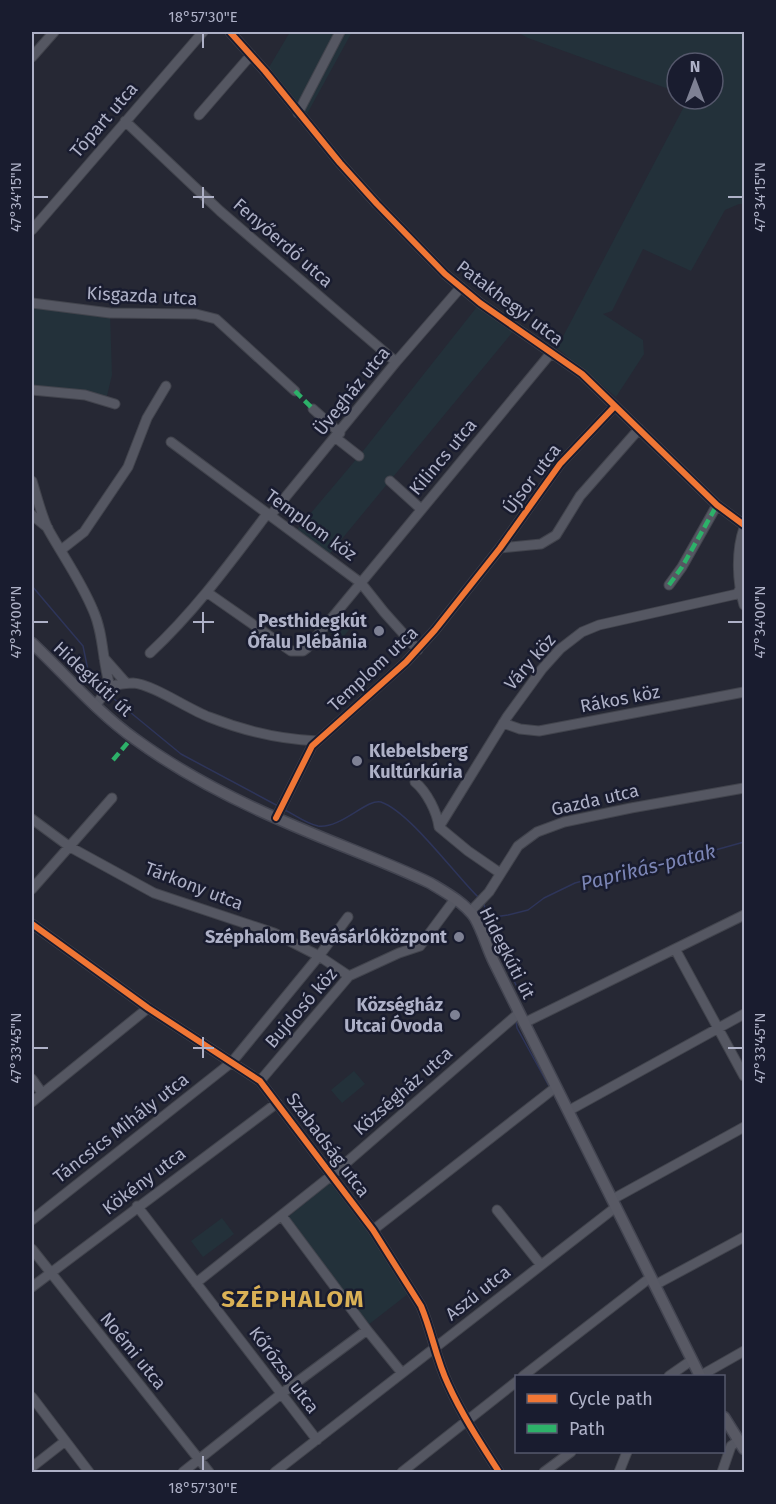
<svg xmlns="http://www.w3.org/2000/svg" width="776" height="1504" font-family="'Fira Sans',sans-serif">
<rect width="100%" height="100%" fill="#262834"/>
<path fill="#23313a" d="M290 32H352L307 114 268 69Z
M517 32H744V204H739L725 210 691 271 643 249 612 311 603 314 643 340 644 354 616 397 557 348 688 99H713V63H677V92L528 38Z
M32 303 110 313 112 375 106 400 32 390Z
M480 303 516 328 327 557 294 533 359 456Z
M345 612 356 621 340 641 329 632Z
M354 1071 365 1084 342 1103 331 1090Z
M332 1181 369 1233 408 1294 368 1325 288 1217Z
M222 1218 234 1234 203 1257 191 1241Z"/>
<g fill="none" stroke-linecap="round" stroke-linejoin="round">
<path stroke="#2e355a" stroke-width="1.5" d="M32 586 83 646 89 675 93 683 101 689
M108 694 181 754 278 806
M285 810C295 815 307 824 318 826 341 829 367 798 381 802 410 812 455 875 479 898
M484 904 487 918 508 915 528 910 544 898 575 883 608 874 640 871 744 842
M488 918 497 946 516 985
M516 1021 517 1028 550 1088
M554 1095 563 1112"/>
<defs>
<path id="minor" d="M230 32 265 71 340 163 377 204 445 274 480 303 582 374 717 505 744 525
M32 57 54 32
M298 113 340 32
M199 115 251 55
M125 121 220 211 396 362
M32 230 203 32
M32 303 110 313 196 314 216 319 295 391
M32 390 85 395 115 404
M313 409 340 433
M336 438 359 456
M171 442 361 583 384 612 418 650
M32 481C37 497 41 514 48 529 63 556 81 581 93 610 104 634 102 661 110 686
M390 481 421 509
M32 515 48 528
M270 516 396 362 461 287
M744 528C736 551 737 581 744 605
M500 548 541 544 556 535 580 496 639 429
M61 550 84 532 128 467 147 418 166 386
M669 585 682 567 717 505
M208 593 291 651H303L307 648 551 353
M150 653C195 611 230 563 267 514
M104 658 126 683
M110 686C117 685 125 683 133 683 152 684 188 709 209 717 244 731 278 739 317 741
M95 706 110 686
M503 723 520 729 539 731 744 692
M415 782C427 792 437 812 439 827L468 851 500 873
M276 818 312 746 406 662 435 630 500 548 560 464 615 406
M32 819 70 847 154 893 274 933 319 956 349 976
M439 827 507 717 542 669 560 649 582 632 599 625 737 594 740 589
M32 889 112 798
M470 912 489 892 518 846 537 832 564 822 631 808 744 788
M32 924 148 1008 260 1081 373 1230 421 1306C432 1332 436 1359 448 1384 462 1415 481 1444 499 1472
M675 949 744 1076
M524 1023 744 915
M32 1079 42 1093
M260 1081 349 976 399 953 420 946 455 899
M32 1102 148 1008
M568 1111 744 1014
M613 1199 744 1127
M137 1206 317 1440
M497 1210 541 1265
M282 1216 367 1330 402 1373
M32 1220 232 1062 319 956 348 917
M373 1230 556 1087
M32 1249 209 1472
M196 1283 332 1175 519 1013
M655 1285 744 1237
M32 1287 277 1103
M523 1376 651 1277
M669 1376 692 1360
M700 1376 744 1351
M32 1397 89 1472
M32 1467 64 1442
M183 1472 281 1394 367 1330
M275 1472 616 1207
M402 1472 516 1382
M544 1472 571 1452
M619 1472 627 1452
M722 1472 731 1446 739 1440"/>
<path id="major" d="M32 643C66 675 97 712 135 739 180 772 232 799 283 821 332 843 382 860 430 883 445 892 465 903 475 918 483 932 487 948 494 962L700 1376
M724 1417 744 1449"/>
</defs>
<use href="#minor" stroke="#42444d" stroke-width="11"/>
<use href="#major" stroke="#434551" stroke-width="13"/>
<use href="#minor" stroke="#555762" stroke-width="9"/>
<use href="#major" stroke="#585964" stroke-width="10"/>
<path stroke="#2db169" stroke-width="4.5" stroke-dasharray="9 4.5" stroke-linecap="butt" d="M295 391 313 409
M669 585 682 567 717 505
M113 760 130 740
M491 914 492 919"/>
<defs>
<path id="cycleway" d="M230 32 265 71 340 163 377 204 445 274 480 303 582 374 717 505 744 525
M276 818 312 746 406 662 435 630 500 548 560 464 615 406
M32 924 148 1008 260 1081 373 1230 421 1306C432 1332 436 1359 448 1384 462 1415 481 1444 499 1472"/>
</defs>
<use href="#cycleway" stroke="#191c2f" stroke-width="10"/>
<use href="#cycleway" stroke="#f07635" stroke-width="6"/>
</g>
<path fill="none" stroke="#aeb1c7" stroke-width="2" d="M203 33V48M203 187V208M33 197H48M193 197H214M728 197H743M203 612V633M33 622H48M193 622H214M728 622H743M203 1037V1058M33 1048H48M193 1048H214M728 1048H743M203 1456V1471"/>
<g fill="#7e8194" stroke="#191c2f" stroke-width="2">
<circle cx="379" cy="631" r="6"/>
<circle cx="357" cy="761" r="6"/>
<circle cx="459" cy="937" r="6"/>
<circle cx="455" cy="1015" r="6"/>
</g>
<g text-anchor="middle" stroke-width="5" stroke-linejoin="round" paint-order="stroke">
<g font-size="18" fill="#aeb1c7" stroke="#191c2f">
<text transform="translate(104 120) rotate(-49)" y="6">Tópart utca</text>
<text transform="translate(283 243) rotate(41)" y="6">Fenyőerdő utca</text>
<text transform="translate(142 296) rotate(3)" y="6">Kisgazda utca</text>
<text transform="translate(510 303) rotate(37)" y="6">Patakhegyi utca</text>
<text transform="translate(352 391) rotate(-51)" y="6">Üvegház utca</text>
<text transform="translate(443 457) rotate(-50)" y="6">Kilincs utca</text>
<text transform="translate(532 479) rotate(-53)" y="6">Újsor utca</text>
<text transform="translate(311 525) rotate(36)" y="6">Templom köz</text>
<text transform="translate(530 662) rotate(-49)" y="6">Váry köz</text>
<text transform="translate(373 669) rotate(-43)" y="6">Templom utca</text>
<text transform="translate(93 679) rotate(43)" y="6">Hidegkúti út</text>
<text transform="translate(620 699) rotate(-11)" y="6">Rákos köz</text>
<text transform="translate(595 800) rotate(-13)" y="6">Gazda utca</text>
<text transform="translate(194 886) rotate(21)" y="6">Tárkony utca</text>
<text transform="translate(507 953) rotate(63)" y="6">Hidegkúti út</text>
<text transform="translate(301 1008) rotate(-49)" y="6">Bujdosó köz</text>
<text transform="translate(403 1091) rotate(-41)" y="6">Községház utca</text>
<text transform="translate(121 1128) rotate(-38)" y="6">Táncsics Mihály utca</text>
<text transform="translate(328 1145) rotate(53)" y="6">Szabadság utca</text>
<text transform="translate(144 1181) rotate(-37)" y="6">Kökény utca</text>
<text transform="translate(478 1293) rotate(-38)" y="6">Aszú utca</text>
<text transform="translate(133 1351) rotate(51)" y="6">Noémi utca</text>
<text transform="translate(284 1370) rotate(53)" y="6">Kőrózsa utca</text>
</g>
<g font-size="18" font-weight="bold" fill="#aeb1c7" stroke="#191c2f" text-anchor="end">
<text x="367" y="627">Pesthidegkút<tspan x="367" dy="21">Ófalu Plébánia</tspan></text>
<text x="369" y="757" text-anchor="start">Klebelsberg<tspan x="369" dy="21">Kultúrkúria</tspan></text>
<text x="447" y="943">Széphalom Bevásárlóközpont</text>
<text x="443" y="1011">Községház<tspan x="443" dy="21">Utcai Óvoda</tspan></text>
</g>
<g font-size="20" font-style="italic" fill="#7b85b5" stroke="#191c2f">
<text transform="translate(648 867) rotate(-14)" y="7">Paprikás-patak</text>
</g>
<g font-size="24" font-weight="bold" letter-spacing="1.5" fill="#dab156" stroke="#191c2f">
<text x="293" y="1307">SZÉPHALOM</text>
</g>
</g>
<rect width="776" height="1504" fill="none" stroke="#191c2f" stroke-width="66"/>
<rect x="515" y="1375" width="210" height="78" fill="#191c2f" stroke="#55586c" stroke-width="1.5"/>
<rect x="527" y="1394" width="30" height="9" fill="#f07635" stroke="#55586c" stroke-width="1.5"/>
<text x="569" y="1405" font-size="18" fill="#aeb1c7">Cycle path</text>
<rect x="527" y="1424" width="30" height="9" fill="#2db169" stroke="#55586c" stroke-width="1.5"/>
<text x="569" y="1435" font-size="18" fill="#aeb1c7">Path</text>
<g transform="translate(695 81)"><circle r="28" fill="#191c2f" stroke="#55586c" stroke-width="1.5"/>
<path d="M0-4.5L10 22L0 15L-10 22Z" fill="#7e8194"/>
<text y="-9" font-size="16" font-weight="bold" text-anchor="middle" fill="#aeb1c7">N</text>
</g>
<rect x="33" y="33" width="710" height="1438" fill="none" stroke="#aeb1c7" stroke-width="2"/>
<g font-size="15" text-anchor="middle" fill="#aeb1c7">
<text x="203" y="22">18°57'30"E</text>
<text transform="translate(16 197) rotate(-90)" y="5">47°34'15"N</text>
<text transform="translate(760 197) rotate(-90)" y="5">47°34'15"N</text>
<text transform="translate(16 622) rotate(-90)" y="5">47°34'00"N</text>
<text transform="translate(760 622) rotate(-90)" y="5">47°34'00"N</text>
<text transform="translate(16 1048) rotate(-90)" y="5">47°33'45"N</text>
<text transform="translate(760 1048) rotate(-90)" y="5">47°33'45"N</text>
<text x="203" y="1493">18°57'30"E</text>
</g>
</svg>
